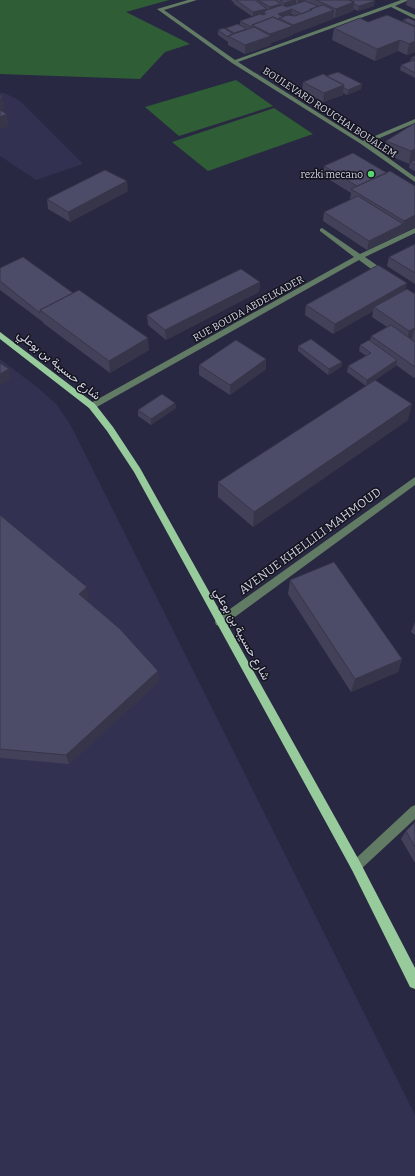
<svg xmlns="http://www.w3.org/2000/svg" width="415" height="1176" font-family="Bitter,Vazirmatn,serif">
<rect width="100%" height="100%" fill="#292842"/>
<path fill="#333151" d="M0 93H4L15 98 22 103 83 164 36 180 0 156Z
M0 359 37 387 57 405 71 426 415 1115V1176H0Z"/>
<path fill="#2f5d36" d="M0 0H169L126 12 190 44 165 52 140 79 0 74Z
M236 80 273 106 179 136 145 107Z
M274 108 313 134 208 171 172 142Z"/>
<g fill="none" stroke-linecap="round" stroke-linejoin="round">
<path fill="#627b64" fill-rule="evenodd" d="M188 0H197L164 10 235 60 401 0H409L395 6 415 15V19L391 7 238 62 363 141 415 119V123L368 143 415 177V182L361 144 232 63 157 9Z
M322 228 360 254 415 228V233L365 257 388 273V277H382L359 260 95 408H89L88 406 89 404 354 257 320 231V229Z
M415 477V485L224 625 220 626 216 625 215 622 216 619Z
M415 805V819L360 870 356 872 352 870 350 866 352 862 411 807Z"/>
<path fill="#97cb9c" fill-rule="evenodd" d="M0 332 95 404 113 427 140 468 360 862 415 968V989L410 987 352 870 134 472 107 431 89 408 0 339Z"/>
</g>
<path fill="#424159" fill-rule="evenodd" d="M231 0H373L374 6 358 11 354 9 353 11 335 18 334 17 333 19 293 34V35L271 43V45L245 54 228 45V42L218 35V30L226 29V28L240 25V21L253 17 234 4V3ZM291 14 296 16 289 15Z
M407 0H415V9L406 5Z
M403 20 415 21V52L407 55 398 51 375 61 332 40 334 28 368 22H402Z
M415 56V78L400 70 401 65 410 62 411 58Z
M326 76 362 84 361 89 347 95 343 93V95L323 102 302 91 303 82Z
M415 123V171L409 168 410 163 409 164 384 153 386 141Z
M324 166 387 173 415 186V227L367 250 323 221 324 212 350 200 351 193 322 175Z
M128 191 70 222 48 209 47 199Z
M415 244V284L387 266 389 257Z
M0 268 149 350 110 373 43 323V322L0 290Z
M260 282 259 292 166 340 148 325 147 315Z
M405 290 415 294V342L411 339 412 338 410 339 415 342V377L414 378 396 365V366L366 386 347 372 348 366 366 356 359 351 360 345 370 341 371 336 387 327 372 317 373 311 333 334 305 315 306 305Z
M298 346 342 362 341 367 328 375 298 351Z
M266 359V369L230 395 199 375V365Z
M175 403 176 408 151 425 138 416V410Z
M408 420 253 527 218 497V482Z
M0 515 89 599 87 601 158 671 159 682 69 764 1 758 0 757Z
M290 580 402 659 398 672 351 692 288 594Z
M415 622V635L411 632Z
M415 822V863L401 839 406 831Z"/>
<path fill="#363549" d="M296 0V5L284 8V3Z
M298 0H305V2L298 4Z
M375 1 374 6 358 11 359 6Z
M354 2 353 11 335 18 336 9Z
M281 4V9L269 12 270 7Z
M267 9V13L264 11V14L253 17V12Z
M292 9 291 14 277 19 278 14Z
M334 10 333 19 293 34V35L271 43V45L245 54V45L270 37V34L293 26V25Z
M400 40 398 51 375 61 377 49Z
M415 41V52L407 55 409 44Z
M362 84 361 89 347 95 348 90Z
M344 85 343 95 323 102 324 93Z
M2 95 5 107 1 116 7 114 9 126 0 130V101Z
M415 149V160L409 164 411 151Z
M127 181 128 191 70 222 68 212Z
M415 215V227L401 233 404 221Z
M403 224 401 233 367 250 369 241Z
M260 282 259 292 166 340 165 330Z
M407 283 405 292 374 307 373 311 333 334 335 324Z
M415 328V330H414L412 338 407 341 409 331Z
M148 338 149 350 110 373 109 361Z
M266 359V369L230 395V385Z
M397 360 396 366 366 386 367 380Z
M342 362 341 367 328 375 329 369Z
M9 369 11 379 0 386V374Z
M175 403 176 408 151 425V419Z
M412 404 408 420 253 527 254 512Z
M87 587 89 599 81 606 79 594Z
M402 659 398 672 351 692 355 679Z
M158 671 159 682 69 764 66 755Z"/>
<path fill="#4d4c68" stroke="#363549" d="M236 0H255L267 9 253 12Z
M258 0H275L281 4 270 7Z
M280 0H295L284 3Z
M316 0H349L354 2 336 9Z
M349 0H373L375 1 359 6 354 4V2Z
M305 1 318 6 302 14 292 9 278 14 283 17 279 18V20L273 17 252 25V26L251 27 240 21 260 14 263 15 266 14 264 11 282 5 287 7Z
M323 5 334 10 293 25 279 18 288 15 295 16 312 10 310 9Z
M387 15 415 27V41L409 44 400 40 377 49 334 28 360 18 368 22Z
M273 17 293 26 270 34 252 25Z
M408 18 415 21V26L403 20Z
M238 24 247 29 234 33 226 28Z
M254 27 271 36 245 45 228 36Z
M224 28 233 34 228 36V37L218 30Z
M415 56V59L411 58Z
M414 60 415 61V73L401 65Z
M338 72 362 84 348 90 343 87 344 85 326 76Z
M323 74 344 85 324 93 303 82Z
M0 95H2L0 101Z
M0 110 7 114 0 117Z
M415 123V149L411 151 386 141Z
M353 153 387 173 357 186 324 166Z
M415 160V165L410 162Z
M105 170 127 181 68 212 47 199Z
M390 171 415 186V215L404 221 351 189Z
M358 196 403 224 369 241 324 212Z
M415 244V273L389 257Z
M23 257 73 293 40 310V313L0 281V268Z
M378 265 407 283 335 324 306 305Z
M241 269 260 282 165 330 147 315Z
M407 289 415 294V328L409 331 374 307Z
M79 290 148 338 109 361 40 310Z
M391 325 415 342V367L371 336Z
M311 339 342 362 329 369 298 346Z
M236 340 266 359 230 385 199 365Z
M369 340 397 360 367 380 348 366 371 353 360 345Z
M0 363 9 369 0 374Z
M375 380 412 404 254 512 218 482Z
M162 394 175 403 151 419 138 410Z
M0 515 87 587 79 594 120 629 158 671 66 755 0 749Z
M334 562 402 659 355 679 290 580Z
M415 822V847L406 831Z"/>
<circle fill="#58d570" stroke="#13131e" stroke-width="1.5" cx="371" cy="174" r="4"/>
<g text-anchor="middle" stroke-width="3" stroke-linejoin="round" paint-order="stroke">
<g font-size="10" fill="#d2d3e3" stroke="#13131e">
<text transform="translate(330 112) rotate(33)" y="4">BOULEVARD ROUCHAI BOUALEM</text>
<text transform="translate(248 308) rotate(-29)" y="4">RUE BOUDA ABDELKADER</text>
</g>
<g font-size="10" fill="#d2d3e3" stroke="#13131e" text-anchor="end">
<text x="363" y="178">rezki mecano</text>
</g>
<g font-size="12" fill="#d2d3e3" stroke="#13131e">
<text transform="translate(59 365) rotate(39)" y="4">شارع حسيبة بن بوعلي</text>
<text transform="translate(310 541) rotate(-36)" y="4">AVENUE KHELLILI MAHMOUD</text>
<text transform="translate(242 634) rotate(61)" y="4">شارع حسيبة بن بوعلي</text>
</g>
</g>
</svg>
